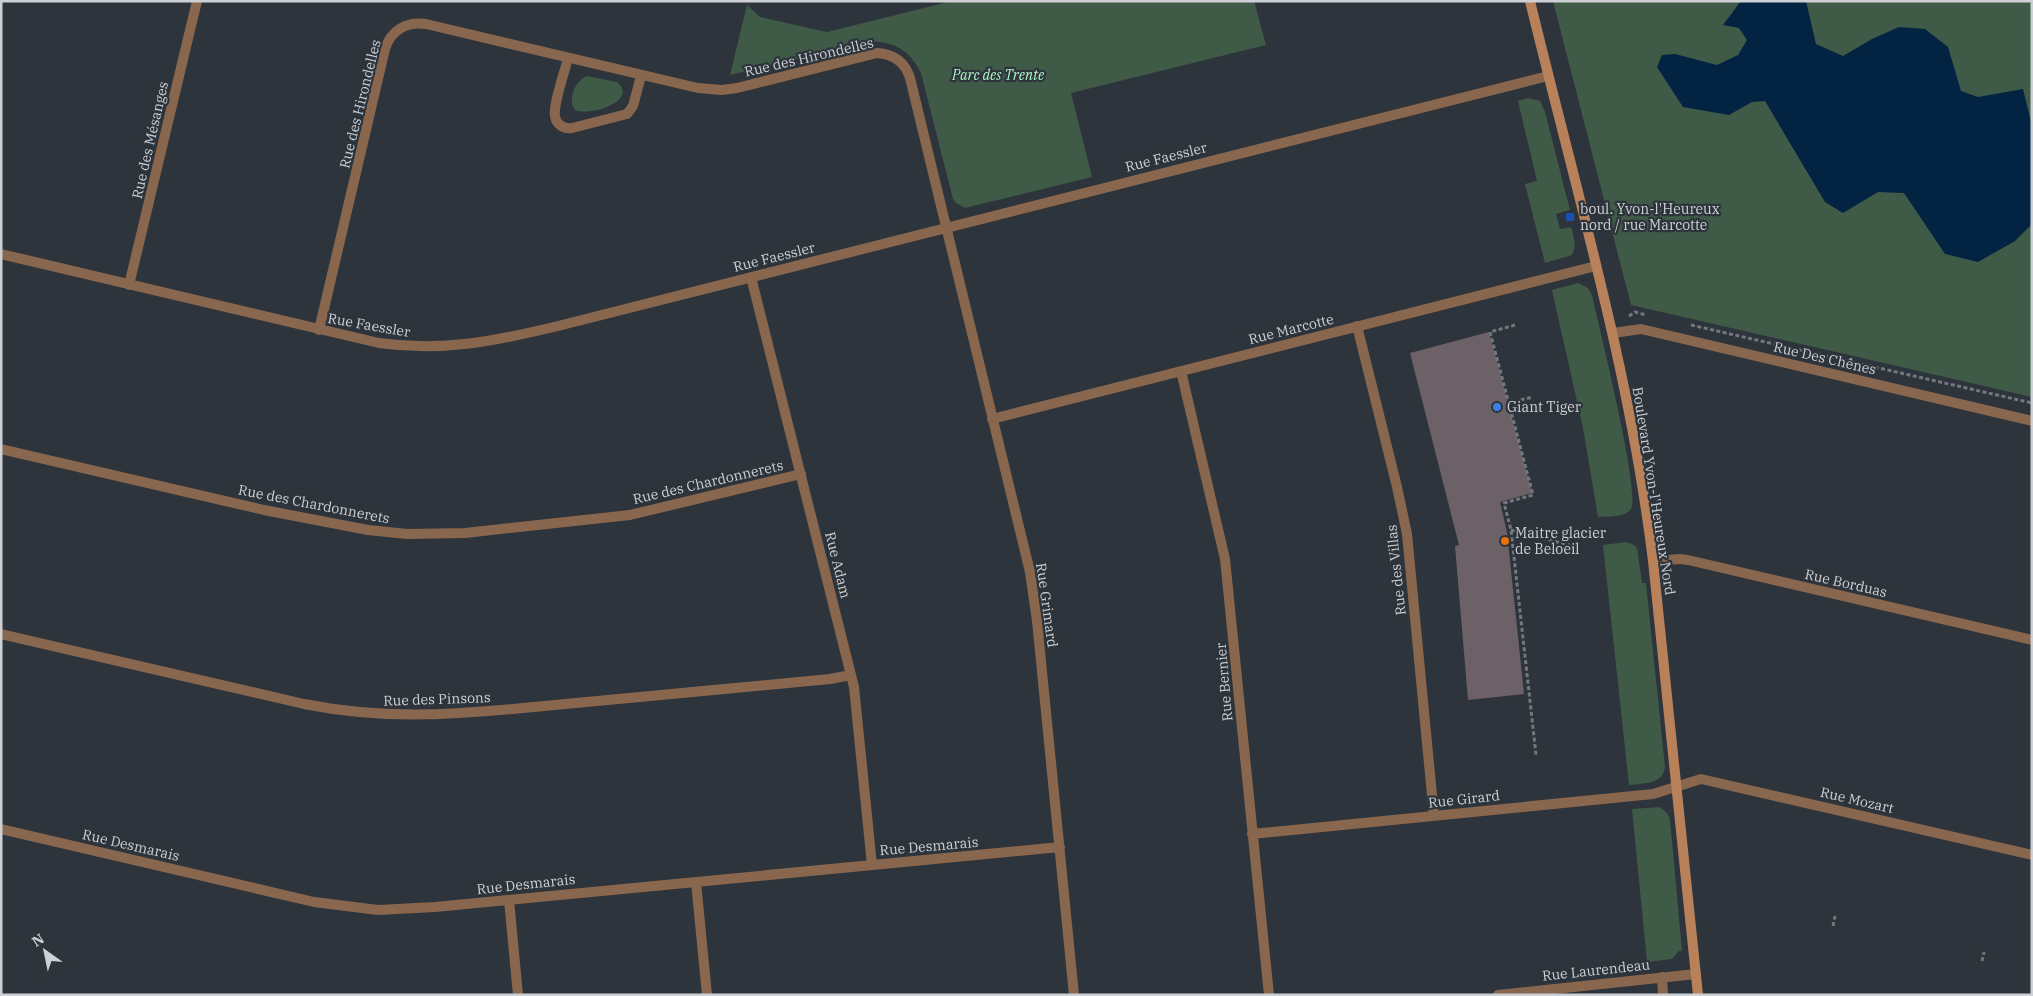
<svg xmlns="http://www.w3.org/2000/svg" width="2033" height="996" font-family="'IBM Plex Serif',serif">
<rect width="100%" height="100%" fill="#2d343b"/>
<path fill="#405a48" d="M952 1H1254L1266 45 1071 93 1092 177 965 208 956 203 953 199 921 73C910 50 892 40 867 42L730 75 747 5 760 17 827 32Z
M1553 1H2032V397L1631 305Z
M587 76 617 82C640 101 588 117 575 110 567 99 575 81 587 76Z
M1528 98 1540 101 1545 112 1570 210 1556 214 1560 229 1571 227C1574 237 1577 245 1572 255L1545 263 1525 184 1537 181 1518 101Z
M1578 283 1588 288 1592 295C1598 323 1641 494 1631 509 1624 518 1608 516 1598 517L1583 428 1552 290Z
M1626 542 1634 545 1637 548 1642 583H1646L1665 767C1663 785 1643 783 1629 785L1603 545Z
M1660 807 1667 813 1670 819 1682 951H1679L1672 959 1647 962 1632 809Z"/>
<path fill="#022342" d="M1741 1H1806L1816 44 1843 56 1872 39 1899 27 1925 29 1948 47 1961 91 1978 97 2023 89 2032 126V224L2015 241 1978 262 1945 254 1904 193 1878 192 1843 213 1825 202 1765 101 1752 102 1729 115 1683 107 1657 67 1662 55 1675 54 1717 65 1738 55 1747 40 1739 28 1723 25Z"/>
<path fill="#6c6166" d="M1489 332 1532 493 1500 502 1507 532 1524 694 1468 700 1455 546 1459 545 1410 353Z"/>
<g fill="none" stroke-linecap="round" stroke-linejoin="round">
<path stroke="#73787e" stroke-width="3" stroke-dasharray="4 2.5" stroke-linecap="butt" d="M1629 316 1635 312 1646 315
M1515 325 1490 332 1533 495 1504 503 1511 530 1536 755
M1691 325 2032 403
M1508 403 1533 397
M1511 530 1573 546
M1833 926 1835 916
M1982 961 1984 952"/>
<path stroke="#89664e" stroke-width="10" d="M568 58C565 71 553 104 555 116 556 125 564 129 572 128L627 114 633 106 641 76
M1 254 379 343C443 352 496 341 558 326L1548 76
M751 277 854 687 872 865
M129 285 197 1
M1357 326 1397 487 1407 534 1434 816
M319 330 385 49C391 30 407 21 426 24L698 88 722 90 737 88 877 53C893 54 905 62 910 78L1030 572 1037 621 1074 995
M1613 333 1641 329 2032 421
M1181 371 1225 559 1269 995
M992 419 1596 266
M1 449 264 510 368 530 407 534 465 533 630 515 801 474
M1653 561 1680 559 1688 560 2032 640
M1 634 304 704C399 723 481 712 576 703 661 695 745 687 830 679L851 675
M1 829 314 902 378 910 435 907 1060 847
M1252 834 1653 794 1701 779 2032 855
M696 882 707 995
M509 900 518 995
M1662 977 1663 995
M1498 995 1696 974"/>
<path stroke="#b9815a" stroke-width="10" d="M1530 1C1575 187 1630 371 1653 561L1698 995"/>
</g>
<rect fill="#1a4fb4" stroke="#2d343b" stroke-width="2" x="1565" y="212" width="10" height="10" rx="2.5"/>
<circle fill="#3f7fe0" stroke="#2d343b" stroke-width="2" cx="1497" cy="407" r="5"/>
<circle fill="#e8710a" stroke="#2d343b" stroke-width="2" cx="1505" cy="541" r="5"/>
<g text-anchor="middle" stroke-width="4.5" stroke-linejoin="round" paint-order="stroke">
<g font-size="14" fill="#cdd1d6" stroke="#2d343b">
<text transform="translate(809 57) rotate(-13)" y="5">Rue des Hirondelles</text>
<text transform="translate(360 104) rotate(-76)" y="5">Rue des Hirondelles</text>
<text transform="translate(150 140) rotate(-77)" y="5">Rue des Mésanges</text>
<text transform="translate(1166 157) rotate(-14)" y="5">Rue Faessler</text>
<text transform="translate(774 257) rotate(-14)" y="5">Rue Faessler</text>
<text transform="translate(369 325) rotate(10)" y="5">Rue Faessler</text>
<text transform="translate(1291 329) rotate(-14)" y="5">Rue Marcotte</text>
<text transform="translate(1825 358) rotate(13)" y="5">Rue Des Chênes</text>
<text transform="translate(708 482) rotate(-13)" y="5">Rue des Chardonnerets</text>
<text transform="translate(1654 491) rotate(81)" y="5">Boulevard Yvon-l'Heureux Nord</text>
<text transform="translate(314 504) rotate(11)" y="5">Rue des Chardonnerets</text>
<text transform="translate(838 565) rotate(76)" y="5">Rue Adam</text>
<text transform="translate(1396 570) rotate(-96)" y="5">Rue des Villas</text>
<text transform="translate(1846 583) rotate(13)" y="5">Rue Borduas</text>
<text transform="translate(1047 605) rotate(82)" y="5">Rue Grimard</text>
<text transform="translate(1224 682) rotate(-95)" y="5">Rue Bernier</text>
<text transform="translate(437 699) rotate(-2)" y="5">Rue des Pinsons</text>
<text transform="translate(1464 799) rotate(-6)" y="5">Rue Girard</text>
<text transform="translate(1857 800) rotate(13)" y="5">Rue Mozart</text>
<text transform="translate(131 845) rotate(13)" y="5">Rue Desmarais</text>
<text transform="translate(929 846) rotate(-5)" y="5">Rue Desmarais</text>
<text transform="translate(526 884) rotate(-6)" y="5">Rue Desmarais</text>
<text transform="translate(1596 970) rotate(-6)" y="5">Rue Laurendeau</text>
</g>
<g font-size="14" font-style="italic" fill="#adf6c5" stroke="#2d343b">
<text x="998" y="80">Parc des Trente</text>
</g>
<g font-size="14" fill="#cdd1d6" stroke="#2d343b" text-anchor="start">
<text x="1580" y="214">boul. Yvon-l'Heureux<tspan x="1580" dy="16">nord / rue Marcotte</tspan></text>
<text x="1507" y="412">Giant Tiger</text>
<text x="1515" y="538">Maitre glacier<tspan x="1515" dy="16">de Beloeil</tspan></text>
</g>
</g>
<rect width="2033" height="996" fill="none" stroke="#cdd1d6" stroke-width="5"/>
<g transform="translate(45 951) rotate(327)" stroke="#2d343b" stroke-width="4" paint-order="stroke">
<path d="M0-4L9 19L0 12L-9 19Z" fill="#cdd1d6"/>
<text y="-8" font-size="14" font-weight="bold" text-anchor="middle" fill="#cdd1d6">N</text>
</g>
</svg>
